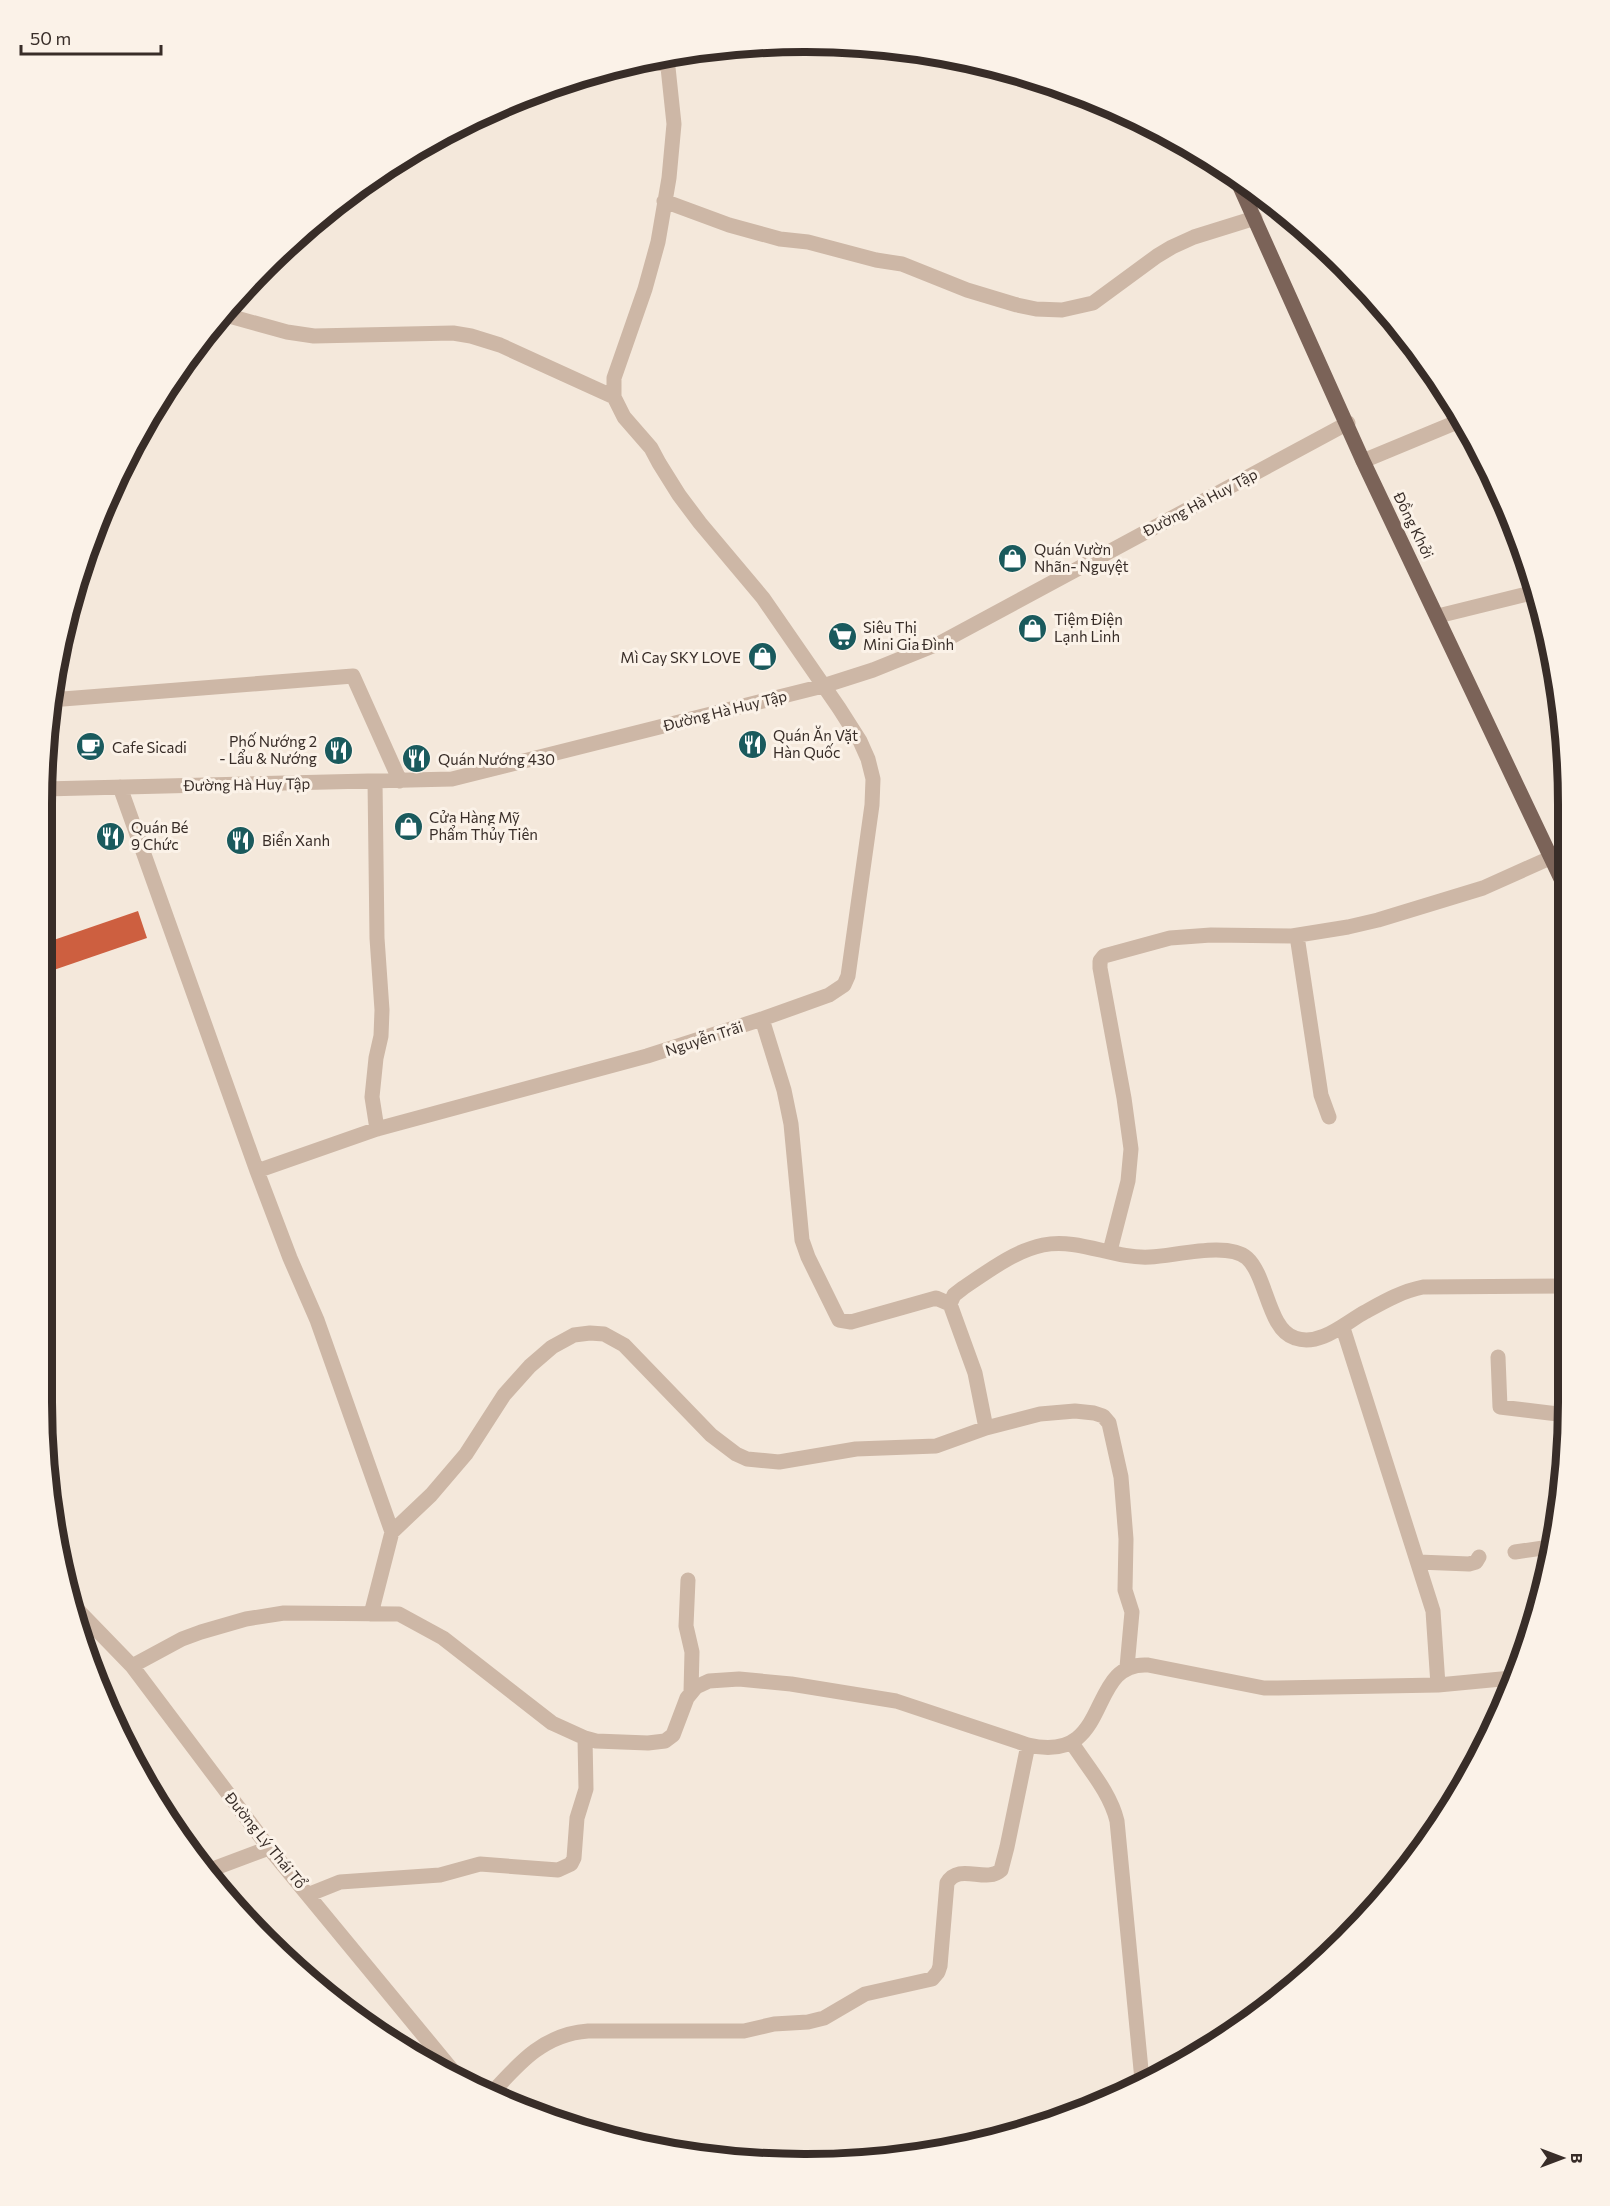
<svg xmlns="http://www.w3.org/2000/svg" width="1610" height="2206" viewBox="0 0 1610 2206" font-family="Commissioner,sans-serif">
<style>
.building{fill:#cd5f40}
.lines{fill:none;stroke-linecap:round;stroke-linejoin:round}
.minor{stroke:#cdb7a6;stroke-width:15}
.major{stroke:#7b6358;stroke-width:15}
.labels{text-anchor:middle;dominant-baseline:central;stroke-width:6;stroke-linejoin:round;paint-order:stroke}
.street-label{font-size:15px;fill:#382d28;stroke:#fbf2e8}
.poi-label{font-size:15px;fill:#382d28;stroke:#fbf2e8;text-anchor:start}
.rim{fill:none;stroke:#382d28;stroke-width:8}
</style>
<rect width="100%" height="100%" fill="#f4e8db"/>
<path class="building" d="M138,911L147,938L42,974V944Z"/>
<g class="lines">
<path class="minor" d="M650,61L667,65
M664,201L729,225L780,239L808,242L876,260L902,264L967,290L1017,305L1036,309L1062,310L1093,303L1157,256L1172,247L1194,237L1255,218
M222,314L287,332L314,336L453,333L471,336L500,345L614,397
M1363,461L1457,422
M1438,616L1531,593
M56,696L63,699L353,676L400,781
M375,781L377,938L382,1010L381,1036L376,1058L372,1097L377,1129
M120,787L257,1171L290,1258L317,1320L392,1532L371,1614
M44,789L452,779L823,686L873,670L940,643L1348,423
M1297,936L1321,1095L1329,1117
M762,1019L784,1090L791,1124L802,1240L808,1257L839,1320L851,1322L936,1298L950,1304
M257,1171L377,1129L647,1056L762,1019L829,995L844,985L848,976L872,805L873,779L868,759L860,741L839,708L763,598L700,523L679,495L659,463L651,448L624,417L614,397V378L645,289L658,242L669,178L674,124L667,58
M1110,1251L1128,1181L1131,1149L1124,1098L1100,968V961L1104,956L1170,938L1211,935L1292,936L1348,927L1378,920L1483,888L1550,858
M1343,1328L1433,1611L1438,1685
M1498,1357L1500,1407L1566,1415
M986,1428L975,1373L950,1304L954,1295L963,1288C987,1272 1014,1251 1043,1245C1080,1238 1113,1259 1150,1257C1175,1256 1228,1241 1247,1258C1267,1276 1268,1330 1295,1338C1320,1347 1345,1323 1365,1312C1383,1302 1402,1291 1423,1287L1565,1286
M392,1532L431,1495L466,1454L504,1395L530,1366L552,1347L574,1335L590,1333L604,1334L624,1345L711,1435L736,1454L747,1459L779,1462L856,1449L936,1446L986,1428L1040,1414L1075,1411L1094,1413L1103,1416L1109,1423L1121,1477L1126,1539L1125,1590L1132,1612L1127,1667
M1515,1552L1550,1547
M1418,1562L1469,1564L1476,1562L1479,1557
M688,1580L686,1626L692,1652L691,1692
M68,1600L132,1666L269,1848L462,2082
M132,1666L182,1639L201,1632L246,1619L284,1613L399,1614L443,1638L552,1723L585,1738L596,1741L648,1743L665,1741L673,1735L687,1698L696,1687L709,1681L739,1679L791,1684L896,1701L1028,1745C1114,1765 1085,1661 1148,1665L1264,1688H1278L1438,1685L1512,1678
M1072,1743C1088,1768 1110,1792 1117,1821L1142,2080
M210,1870L269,1848
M310,1894L340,1882L440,1875L480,1864L558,1870L571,1864L574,1858L577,1818L586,1789L585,1738
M491,2094C519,2063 544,2034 588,2031H744L774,2024L808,2022L824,2018L865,1994L932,1979L938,1972L940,1966L947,1883C959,1862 986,1884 1001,1870L1007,1847L1028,1745"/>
<path class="major" d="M1237,180L1363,461L1563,883"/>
</g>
<defs>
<symbol id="shop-disc" viewBox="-11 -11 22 22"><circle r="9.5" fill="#1a5a5d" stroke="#fbf2e8"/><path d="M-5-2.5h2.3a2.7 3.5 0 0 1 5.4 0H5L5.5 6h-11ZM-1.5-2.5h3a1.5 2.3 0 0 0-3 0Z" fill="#fff"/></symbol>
<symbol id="supermarket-disc" viewBox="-11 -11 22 22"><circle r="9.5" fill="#1a5a5d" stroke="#fbf2e8"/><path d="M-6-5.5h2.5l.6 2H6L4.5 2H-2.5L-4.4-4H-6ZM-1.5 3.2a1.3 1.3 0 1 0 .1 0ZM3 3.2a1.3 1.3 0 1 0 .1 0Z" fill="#fff"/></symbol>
<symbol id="restaurant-disc" viewBox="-11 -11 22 22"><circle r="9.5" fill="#1a5a5d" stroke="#fbf2e8"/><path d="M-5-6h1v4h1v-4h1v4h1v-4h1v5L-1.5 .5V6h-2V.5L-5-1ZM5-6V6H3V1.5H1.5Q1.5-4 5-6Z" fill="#fff"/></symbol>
<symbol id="cafe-disc" viewBox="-11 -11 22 22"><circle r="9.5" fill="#1a5a5d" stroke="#fbf2e8"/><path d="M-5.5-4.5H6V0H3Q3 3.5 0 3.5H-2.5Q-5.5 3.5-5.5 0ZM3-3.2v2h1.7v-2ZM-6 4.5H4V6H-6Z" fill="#fff"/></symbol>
</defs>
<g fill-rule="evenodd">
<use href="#shop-disc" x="996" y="542" width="33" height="33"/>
<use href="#shop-disc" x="1016" y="612" width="33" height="33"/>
<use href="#supermarket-disc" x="826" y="620" width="33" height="33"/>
<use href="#shop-disc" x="746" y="640" width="33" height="33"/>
<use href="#restaurant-disc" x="736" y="728" width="33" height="33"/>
<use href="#cafe-disc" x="74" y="730" width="33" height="33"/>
<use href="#restaurant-disc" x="322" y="734" width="33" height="33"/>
<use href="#restaurant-disc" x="400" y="742" width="33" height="33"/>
<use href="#shop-disc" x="392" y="810" width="33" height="33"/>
<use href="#restaurant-disc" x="94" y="820" width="33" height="33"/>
<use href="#restaurant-disc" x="224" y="824" width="33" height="33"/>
</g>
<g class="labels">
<g class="street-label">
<text transform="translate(1200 502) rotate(-28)">Đường Hà Huy Tập</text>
<text transform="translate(1414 525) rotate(64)">Đồng Khởi</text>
<text transform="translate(725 710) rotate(-14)">Đường Hà Huy Tập</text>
<text transform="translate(247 784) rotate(-1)">Đường Hà Huy Tập</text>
<text transform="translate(704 1038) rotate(-18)">Nguyễn Trãi</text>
<text transform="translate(266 1840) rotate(51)">Đường Lý Thái Tổ</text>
</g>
<g class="poi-label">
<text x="1034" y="549">Quán Vườn<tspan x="1034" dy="17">Nhãn- Nguyệt</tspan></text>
<text x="1054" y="619">Tiệm Điện<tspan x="1054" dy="17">Lạnh Linh</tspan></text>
<text x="863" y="627">Siêu Thị<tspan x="863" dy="17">Mini Gia Đình</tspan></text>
<text x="741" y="657" text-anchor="end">Mì Cay SKY LOVE</text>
<text x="773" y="735">Quán Ăn Vặt<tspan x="773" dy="17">Hàn Quốc</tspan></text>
<text x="317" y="741" text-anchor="end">Phố Nướng 2<tspan x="317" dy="17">- Lẩu &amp; Nướng</tspan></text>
<text x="112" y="747">Cafe Sicadi</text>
<text x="438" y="759">Quán Nướng 430</text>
<text x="429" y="817">Cửa Hàng Mỹ<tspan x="429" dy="17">Phẩm Thủy Tiên</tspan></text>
<text x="131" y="827">Quán Bé<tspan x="131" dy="17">9 Chức</tspan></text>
<text x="262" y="840">Biển Xanh</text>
</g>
</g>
<path d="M0 0H1610V2206H0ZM804 52H806A752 752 0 0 1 1558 804V1402A752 752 0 0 1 806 2154H804A752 752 0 0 1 52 1402V804A752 752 0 0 1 804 52Z" fill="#fbf2e8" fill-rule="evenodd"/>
<path class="rim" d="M804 52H806A752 752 0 0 1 1558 804V1402A752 752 0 0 1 806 2154H804A752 752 0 0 1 52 1402V804A752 752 0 0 1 804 52Z"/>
<g transform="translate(1562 2158) rotate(90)" stroke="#fbf2e8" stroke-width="4.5" paint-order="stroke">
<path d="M0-4.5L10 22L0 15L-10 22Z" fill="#382d28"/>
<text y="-9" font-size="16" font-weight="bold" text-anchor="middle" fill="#382d28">B</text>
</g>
<path d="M21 45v9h140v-9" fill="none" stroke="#382d28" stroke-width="3"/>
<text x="30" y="45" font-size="18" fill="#382d28" stroke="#fbf2e8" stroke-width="4.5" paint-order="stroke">50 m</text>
</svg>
